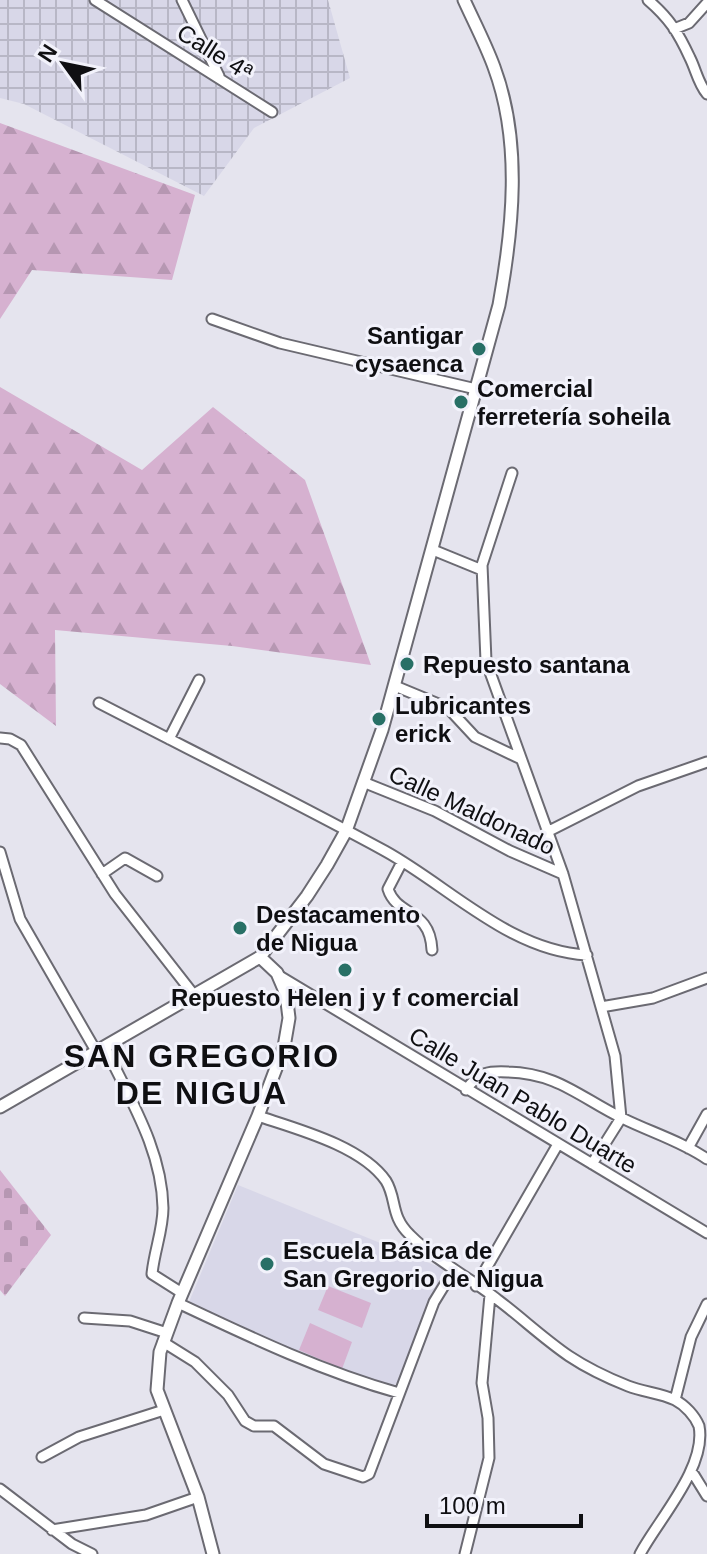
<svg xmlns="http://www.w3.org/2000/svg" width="707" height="1554" viewBox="0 0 707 1554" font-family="Arial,sans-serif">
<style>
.built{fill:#d8d7e8}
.industrial{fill:url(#industrial-grid)}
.forest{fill:url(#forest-firs)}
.cemetery{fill:url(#cemetery-stones)}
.garden{fill:#d6b1d0}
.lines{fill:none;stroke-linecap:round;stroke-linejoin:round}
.minor-casing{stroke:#6b6a72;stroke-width:13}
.tertiary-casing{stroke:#6b6a72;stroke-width:15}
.minor{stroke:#fff;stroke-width:9}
.tertiary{stroke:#fff;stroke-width:11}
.poi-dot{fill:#287066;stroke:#f2f2fb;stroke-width:3}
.labels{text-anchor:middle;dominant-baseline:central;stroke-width:6;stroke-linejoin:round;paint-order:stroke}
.street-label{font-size:24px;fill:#0f0f12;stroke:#f2f2fb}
.poi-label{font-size:24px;font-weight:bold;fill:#0f0f12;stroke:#f2f2fb;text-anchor:start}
.district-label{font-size:32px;font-weight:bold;letter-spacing:2px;fill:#0f0f12;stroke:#f2f2fb}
</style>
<defs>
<pattern id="industrial-grid" width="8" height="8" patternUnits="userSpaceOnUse" patternTransform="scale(2)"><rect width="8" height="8" fill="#d8d7e8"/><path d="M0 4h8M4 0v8" fill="none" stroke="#b8b7c6"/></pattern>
<pattern id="forest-firs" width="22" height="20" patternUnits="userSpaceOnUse" patternTransform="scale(2)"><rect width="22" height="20" fill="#d6b1d0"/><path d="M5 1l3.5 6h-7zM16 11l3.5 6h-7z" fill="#b697b2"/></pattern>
<pattern id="cemetery-stones" width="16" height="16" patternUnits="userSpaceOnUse" patternTransform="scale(2)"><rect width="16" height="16" fill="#d6b1d0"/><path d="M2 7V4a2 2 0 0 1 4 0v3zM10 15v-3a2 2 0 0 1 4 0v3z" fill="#b697b2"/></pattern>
</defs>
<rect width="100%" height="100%" fill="#e5e4ee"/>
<path class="built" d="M238,1185L444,1269L397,1383L391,1387L346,1373L189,1302Z"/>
<path class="industrial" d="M0,0H328L350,78L254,128L204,196L24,104L0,98Z"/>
<path class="forest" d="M0,123L195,195L172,280L32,270L0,319Z
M0,387L142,470L213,407L305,480L371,665L232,646L55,630L56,726L0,684Z"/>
<path class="cemetery" d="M0,1170L51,1235L5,1296L0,1290Z"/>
<path class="garden" d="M328,1286L371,1303L362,1328L318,1310Z
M310,1323L352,1342L342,1369L299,1350Z"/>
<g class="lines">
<defs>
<path id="minor" d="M95,0L272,112
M182,0L219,76
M648,0C669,18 678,32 690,58C696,70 698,83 707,94
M674,29L689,23L707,3
M212,319L280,343L476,389
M512,473L482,565L486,661L563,874L615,1056L621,1118L592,1164
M433,550L482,570
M395,686L448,708L475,737L521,759
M99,703C194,752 291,800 385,851C450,887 510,951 587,955
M0,738L10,739L21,745L115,894L194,995
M169,739L199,680
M363,782L435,811L510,851L563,874
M549,831L638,786L707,762
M0,852L20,919L96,1051
M402,862L388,889C397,917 430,908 432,950
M102,874L125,858L157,876
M278,975L707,1233
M601,1007L653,998L707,978
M105,1047C129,1098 162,1149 163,1208C163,1230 154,1252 152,1274L182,1293
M466,1090C478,1072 489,1071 508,1072C557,1073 581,1098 622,1118C650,1132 681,1141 707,1159
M258,1116C297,1129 362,1146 386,1181C397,1199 390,1216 410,1235C436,1261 469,1277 498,1300C522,1318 544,1339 569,1356C587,1368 608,1378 628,1386C643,1392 661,1393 675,1400C685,1405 695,1416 699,1426C707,1467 658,1520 640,1554
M688,1148L707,1114
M476,1286L558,1144
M178,1303C250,1337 321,1371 399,1393
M84,1318L130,1321L167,1333
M163,1342L195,1362L228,1395L245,1421L254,1426H274L324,1464L363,1477L369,1474L434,1302L453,1271
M675,1400L691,1337L707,1304
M42,1457L79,1437L164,1410
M694,1475L707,1496
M0,1489L72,1544L92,1554
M52,1530L146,1515L198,1497
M465,1554L489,1458L488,1418L482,1383L490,1295"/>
<path id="tertiary" d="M0,1107L260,957L307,896L327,865L346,831L382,730L499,305C513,228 522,142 494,67C486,45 474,22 464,0
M213,1554L198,1497L157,1390L160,1352L178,1303L258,1116L284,1047L289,1018L286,994L277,973L260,957"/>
</defs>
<use href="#minor" class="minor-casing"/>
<use href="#tertiary" class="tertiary-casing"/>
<use href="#minor" class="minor"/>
<use href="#tertiary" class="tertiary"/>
</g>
<g class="poi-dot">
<circle cx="479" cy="349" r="8"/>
<circle cx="461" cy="402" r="8"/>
<circle cx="407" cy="664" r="8"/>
<circle cx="379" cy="719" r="8"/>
<circle cx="240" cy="928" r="8"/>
<circle cx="345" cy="970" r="8"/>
<circle cx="267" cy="1264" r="8"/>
</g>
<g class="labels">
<g class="street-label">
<text transform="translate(215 52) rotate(32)">Calle 4ª</text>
<text transform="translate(472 810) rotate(25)">Calle Maldonado</text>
<text transform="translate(523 1100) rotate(31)">Calle Juan Pablo Duarte</text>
</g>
<g class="poi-label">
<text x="463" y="335" text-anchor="end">Santigar<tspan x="463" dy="28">cysaenca</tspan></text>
<text x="477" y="388">Comercial<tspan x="477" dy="28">ferretería soheila</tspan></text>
<text x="423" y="664">Repuesto santana</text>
<text x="395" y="705">Lubricantes<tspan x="395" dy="28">erick</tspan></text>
<text x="256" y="914">Destacamento<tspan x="256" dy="28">de Nigua</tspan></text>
<text x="345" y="997" text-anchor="middle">Repuesto Helen j y f comercial</text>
<text x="283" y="1250">Escuela Básica de<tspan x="283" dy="28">San Gregorio de Nigua</tspan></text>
</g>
<g class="district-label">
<text x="202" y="1056">SAN GREGORIO<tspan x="202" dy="37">DE NIGUA</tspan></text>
</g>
</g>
<g transform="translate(64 64) rotate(303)" stroke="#f2f2fb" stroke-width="6" paint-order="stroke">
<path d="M0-6L14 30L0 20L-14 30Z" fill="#0f0f12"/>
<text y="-12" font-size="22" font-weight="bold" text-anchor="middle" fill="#0f0f12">N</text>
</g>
<path d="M427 1514v12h154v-12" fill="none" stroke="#0f0f12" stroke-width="4"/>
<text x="439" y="1514" font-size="24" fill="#0f0f12" stroke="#f2f2fb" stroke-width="6" paint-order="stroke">100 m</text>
</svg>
